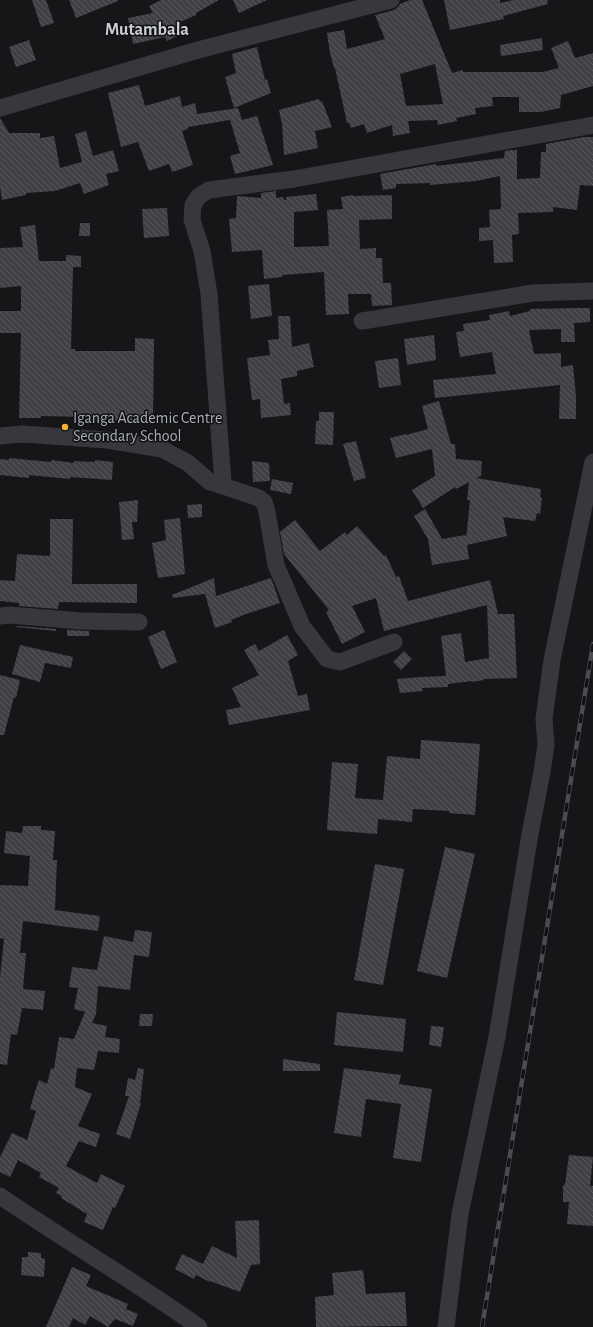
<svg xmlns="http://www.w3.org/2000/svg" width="593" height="1327" viewBox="0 0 593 1327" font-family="'Alegreya Sans',sans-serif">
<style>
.building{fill:url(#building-back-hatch);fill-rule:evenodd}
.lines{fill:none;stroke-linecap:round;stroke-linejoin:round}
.street{stroke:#37383d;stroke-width:17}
.rail-casing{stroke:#4a4c52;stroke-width:4.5}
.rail{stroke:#111113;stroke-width:3;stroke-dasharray:9;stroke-linecap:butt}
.poi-dot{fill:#f2b134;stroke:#111113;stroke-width:1.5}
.labels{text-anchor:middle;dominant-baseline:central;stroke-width:3;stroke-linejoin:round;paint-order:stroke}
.poi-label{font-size:16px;fill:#a8adb8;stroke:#111113;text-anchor:start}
.quarter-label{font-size:18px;font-weight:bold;fill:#c9ccd4;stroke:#111113}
</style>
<defs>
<pattern id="building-back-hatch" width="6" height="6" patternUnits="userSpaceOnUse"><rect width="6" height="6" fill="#404145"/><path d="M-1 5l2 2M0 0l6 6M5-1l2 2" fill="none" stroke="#595a5e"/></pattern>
</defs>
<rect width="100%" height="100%" fill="#161618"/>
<path class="building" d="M32,0H46L54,23L41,27Z
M69,0H118V1L76,18Z
M161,0H219L196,13V15L180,22L185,32L167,41L165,37L133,44L128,18L153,13L149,6Z
M233,0H267L239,13Z
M410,0H422L452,73L463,70V72H543L559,68L551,48L568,41L575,58L593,53V86L561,95L560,108L541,112H519V97H492L493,106L475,108L476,114L456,118L457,121L438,125L437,120L408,121L410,133L393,136L392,125L367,133L364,124L351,128L349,123H347L335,68H334L330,53L327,33L344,30L347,49L385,39L375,15L394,10L398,7L400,4ZM435,64L443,104L406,106L400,74Z
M444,0H500V3L513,0H547L548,4L503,16L504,19L450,30Z
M542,38L543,50L501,56L500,45Z
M29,40L36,60L16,67L9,47Z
M257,47L265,80L267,79L271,93L234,108L225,77L236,73L232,54Z
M139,85L145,106L180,96L182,107L195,103L197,114L238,108L242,120L257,116L273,165L235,174L230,156L240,153L230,120L188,127V129L182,131L193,165L172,172L169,164L149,171L138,142L121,147L108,93Z
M319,99L320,102L322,101L332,127L315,131L318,148L284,155L282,124L279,110Z
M0,118L9,133H40V138L54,136L60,168L82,162L75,134L86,131L93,156L113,150L119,171L106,174L109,185L84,194L80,183L55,191L26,193V195L2,200L0,186Z
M584,137H593V186L580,185L577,210L553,207V212L518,213L519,234L512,235L513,262L494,263L493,240L479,241V228L490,227L489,210L501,209L500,176L476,181L430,185V183L396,184V188L383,190L380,174L436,164V166L504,158L505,151L511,150H517V179L540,178L541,152H546V144Z
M276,191V198L283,197L284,200H286V197L316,194L318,210L294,212V247L329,246L327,210L343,209L341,197L353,195V196L392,195V219L359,220L360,249L376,248V258H382L383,283H391L392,305L372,306L371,294H348L349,314L326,315L324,272L282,275V277L264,279L262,250L232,252L229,219L236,218L237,196L261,198V193Z
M167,208L169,236L144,238L142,209Z
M80,223H90V236H79Z
M35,225L39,261H66V255L81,256V267H73L71,349H75V351H135V338L154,339L153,421L92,420V417L41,416V418H19L21,333H0V311H21V286L0,288V248L23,247L20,227Z
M269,284L272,316L251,319L248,286Z
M574,308H590V322L574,323L575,342H561V329L529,330L534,354L561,353V367L573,365L576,397V419H559L560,385L435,398L433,380L496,374L492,352L460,357L456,332L464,331L463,324L490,320L489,315L509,311L510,316L530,311V309Z
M278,316H290L292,347L309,343L314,367L297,371V376L281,379L284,404L290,403L291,415L261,418L260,399L252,400L247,358L270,355L268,340L279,339Z
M434,335L436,360L407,365L404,339Z
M398,358L401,385L379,388L375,361Z
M439,401L451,444H455L456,459L482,461L481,476L476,478L541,489L540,497L542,498L540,514L537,513L535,521L503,517L507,536L467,545L469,559L432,565L428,539L414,516L425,509L442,539L466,535V540L470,500H467L469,482L456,489L455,487L423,508L412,490L435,476L432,449L396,458L390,438L406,434V435L428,429L422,406Z
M319,412H334L333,445L315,444L316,421H319Z
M356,441L366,478L354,481L343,444Z
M9,458L51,462V460L74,463V461L95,462V460L113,462L112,480L70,477V479L29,475V478L0,475V459L9,460Z
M252,461L269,463L270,481L253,482Z
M272,479L293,483L291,494L270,490Z
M138,500L137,522H132L134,539L122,540L119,502Z
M202,504V517L188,518L187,505Z
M180,518L185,574L158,578L152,543L166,540L164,520Z
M50,519H73L72,584H137V603L59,602L58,609L19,606V603L0,601V580L15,581L17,554L50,556Z
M295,520L320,551L345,532L347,535L357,526L384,556L386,555L396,577L399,576L408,601L490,580L498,614H514L517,678L484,679V680L472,682V681L448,684V687L422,688L423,691L400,693L397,679L421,677L446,676L441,636L461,633L465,662L489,658L487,605L384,631L376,598L352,606L365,632L342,644L326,612L329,610L284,554L280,532Z
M214,578L216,596L271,578L280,603L246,614L231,620L232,622L215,628L205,594L173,598L172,595Z
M17,626L56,629V631L16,627Z
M67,630L89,631V636H67Z
M164,630L177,662L161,669L148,637Z
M287,635L298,655L288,661L298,696L307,694L310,710L229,725L226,710L241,707L232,688L259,675L244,650L255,644L259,651Z
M20,645L73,657L71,668L45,663L40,682L12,674Z
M404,651L412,659L401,670L393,662Z
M0,675L20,680L16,698L14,697L4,735H0Z
M421,740L480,744L475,815L449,813V811L413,809L412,822L378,819L377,834L327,830L332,762L358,764L355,798L383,800L387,756L420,759Z
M23,826H41V830L55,831L53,860H57L55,910L100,916L98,931L23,921L20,953H26L23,989L45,991L43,1010L22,1008L17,1035L11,1034L7,1065L0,1064V978L4,939L0,938V885L28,886L30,856L4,853L6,831L22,833Z
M445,847L475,854L447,978L417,971Z
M375,864L404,869L383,985L354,980Z
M135,930L152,932L149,957L134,955L130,990L98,986L96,1014L92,1023L107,1026L105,1037L120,1039L119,1053L98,1051L94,1070L77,1068L75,1087L92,1094L78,1126L100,1134L96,1147L79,1141L66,1166L97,1183L101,1174L125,1186L115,1208L113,1207L103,1230L84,1222L87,1214L61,1198L62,1196L56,1193L59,1188L39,1177L41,1173L18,1160L10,1177L0,1172V1157L12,1133L27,1140L36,1111L30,1109L35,1091L39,1080L47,1084L51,1068L54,1069L59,1037L74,1039L85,1012L74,1009L78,988L69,987L72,967L97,970L104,936L133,942Z
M337,1012L406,1019L403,1052L334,1045Z
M140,1014H153L152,1026H139Z
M431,1026L444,1027L441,1047L429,1045Z
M283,1059L320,1064V1071H283Z
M138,1068L144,1069L140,1103H141L130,1139L116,1134L129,1096H125L128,1078L135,1080Z
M344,1068L401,1075L399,1084L432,1089L421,1162L393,1158L401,1104L366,1099L361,1137L334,1133Z
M569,1155L593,1157L590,1186H593V1226L567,1224L569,1202H563V1185H565Z
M259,1220L260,1264L251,1265L240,1292L210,1281V1282L196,1275L194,1279L175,1269L182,1254L203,1264L212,1246L237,1258L235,1221Z
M28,1252L41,1253V1258L45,1259L44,1277L21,1275L22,1257H28Z
M72,1267L91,1275L86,1286L128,1304L126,1309L138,1314L133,1326L115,1319L108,1327L90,1316L85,1325L73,1318L69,1327H46Z
M363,1270L366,1294L405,1292L407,1326L316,1327L315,1297L334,1295L332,1273Z"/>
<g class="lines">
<path class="street" d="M0,108L198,50L391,0
M362,321L533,293L593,291
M0,436L23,434L107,440L162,449L188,463L210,482L226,487
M0,616L10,615L80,621L139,622
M394,642L340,662L327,659L302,626L276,565L267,512L264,502L259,498L226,487L223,483L209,294L202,251L192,220L193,205L199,196L209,190L294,179L593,125
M0,1196C66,1241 134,1281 199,1327
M446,1327L460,1214L497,1037L530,834L542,772L546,745L544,719L552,660L593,462"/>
<defs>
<path id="rail" d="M482,1327L593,644"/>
</defs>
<use href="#rail" class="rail-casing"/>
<use href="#rail" class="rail"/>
</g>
<circle class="poi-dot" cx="65" cy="427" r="4"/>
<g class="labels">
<g class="poi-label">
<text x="73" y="418">Iganga Academic Centre<tspan x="73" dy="18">Secondary School</tspan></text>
</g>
<g class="quarter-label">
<text x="147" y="30">Mutambala</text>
</g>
</g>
</svg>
